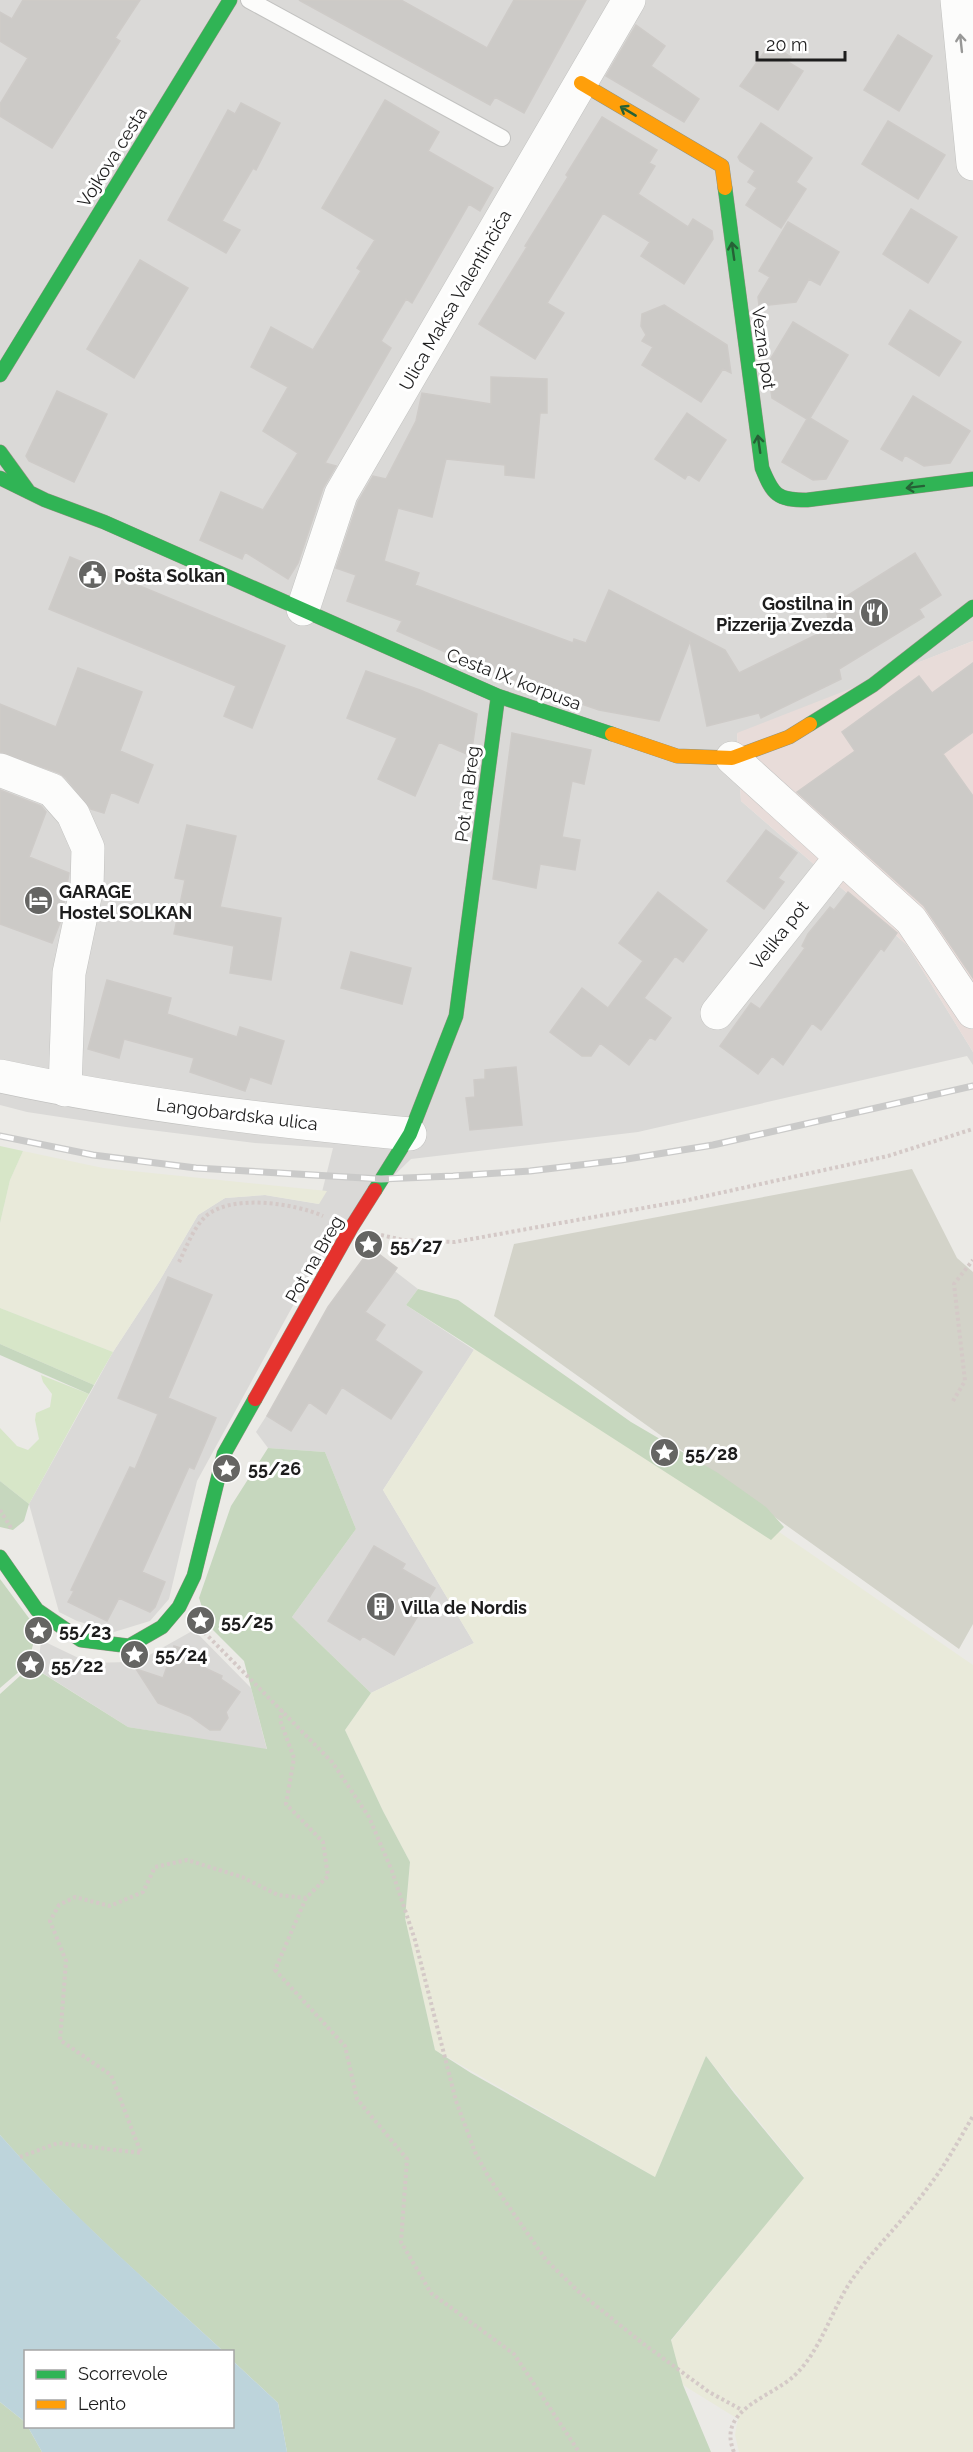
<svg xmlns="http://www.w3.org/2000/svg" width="973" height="2452" viewBox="0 0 973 2452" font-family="Raleway,sans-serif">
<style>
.residential{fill:#dad9d7}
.commercial{fill:#e8dcd9}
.construction{fill:#d3d3c9}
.farmland{fill:#e9eada}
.grass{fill:#d7e6c8}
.forest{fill:#c6d7be}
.water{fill:#bdd4db}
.building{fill:#cccac7;stroke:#cecbc8;stroke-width:1.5}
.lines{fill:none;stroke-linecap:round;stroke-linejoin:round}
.lane-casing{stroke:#c2c2c0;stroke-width:18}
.street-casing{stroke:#c2c2c0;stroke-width:34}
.fast-casing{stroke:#919380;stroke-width:15}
.slow-casing{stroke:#919380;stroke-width:15}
.jam-casing{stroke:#919380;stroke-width:15}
.path{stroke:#d4c9c7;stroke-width:4;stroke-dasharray:3 3;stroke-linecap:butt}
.lane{stroke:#fcfcfb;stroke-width:16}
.street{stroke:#fcfcfb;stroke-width:33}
.fast{stroke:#30b455;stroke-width:14}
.slow{stroke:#ff9f0a;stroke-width:14}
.jam{stroke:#e5322d;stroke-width:14}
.rail-casing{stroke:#cacac9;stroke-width:7}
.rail{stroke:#fff;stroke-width:4.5;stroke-dasharray:14;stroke-linecap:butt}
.oneway{stroke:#989897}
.oneway2{stroke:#266136}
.labels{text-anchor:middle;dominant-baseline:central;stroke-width:6;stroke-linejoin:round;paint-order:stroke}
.street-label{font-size:18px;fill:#1d1d1d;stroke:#fff}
.poi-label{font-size:18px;font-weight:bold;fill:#1d1d1d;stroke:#fff;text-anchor:start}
</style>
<rect width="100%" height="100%" fill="#ebeae6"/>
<path class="residential" d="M0,0H973V641L737,734L741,801L907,945L973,1052V1065L967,1056L638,1132L411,1159L330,1238L197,1481L169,1599L150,1621L114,1632L77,1621L59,1612L29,1504L113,1352L160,1280L198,1215L225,1198L265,1195L319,1204L333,1148L255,1143L126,1127L27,1112L0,1105Z
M370,1255H374L418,1289L406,1305L474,1350L383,1490L474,1643L371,1693L292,1617L356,1529L325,1452L268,1448L256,1432Z
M194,1630L251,1688L267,1750L128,1727L38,1670L41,1640L89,1663L129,1662L144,1658Z"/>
<path class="commercial" d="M973,641V1052L907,945L741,801L737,733Z"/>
<path class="construction" d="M912,1169L957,1258L973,1272V1624L959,1649L494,1316L514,1244Z"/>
<path class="farmland" d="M23,1151L103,1168L327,1191L319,1204L265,1195L225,1198L198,1215L160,1280L113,1352L0,1308V1223L10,1180Z
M490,1325L664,1453L973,1665V2452H739L735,2435L738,2419L683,2385L671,2341L804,2177L706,2056L655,2177L435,2050L405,1918L410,1862L383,1811L345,1730L371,1693L474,1643L383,1490Z"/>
<path class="grass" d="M0,1146L23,1151L10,1180L0,1223Z
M0,1308L113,1352L94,1385L0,1344Z
M41,1375L89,1394L29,1504L0,1481V1428L17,1446L28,1450L39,1439L35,1420L36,1413L50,1407L52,1394L43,1382Z"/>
<path class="forest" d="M418,1289L458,1300L631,1422L718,1473L766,1507L784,1527L771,1540L406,1305Z
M0,1344L94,1385L89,1394L0,1355Z
M268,1448L325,1452L356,1529L292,1617L371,1693L345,1730L383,1811L410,1862L405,1918L435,2050L471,2073L655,2177L706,2056L734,2093L804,2178L671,2340L683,2385L711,2452H287L278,2403L233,2361L232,2352L223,2351C147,2281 68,2213 0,2135V1694L31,1666L128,1727L267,1749L244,1661L208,1625L199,1598L231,1506Z
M0,1481L29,1504L24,1521L13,1530L0,1527Z
M0,1579L37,1629L28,1664L0,1688Z
M0,2402L25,2422L26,2426L28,2427L42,2452H0Z"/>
<path class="water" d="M0,2135C68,2212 147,2281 223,2351L26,2352L25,2422L0,2402Z
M233,2361L278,2403L287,2452H42L28,2427L232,2426Z"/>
<path class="building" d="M23,0H140L115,38L120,41L52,148L0,116V104L28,58L0,41V12L12,19Z
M299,0H401L487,48L514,0H586L524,113L495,97L490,105Z
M636,25L665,46L651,66L699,99L684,122L606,76Z
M898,35L932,56L899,111L864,90Z
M770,44L791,57L788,62L803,71L778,110L740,86Z
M385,100L439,132L428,151L493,188L480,211L469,204L412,303L406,299L381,341L391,348L325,463L336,466L323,488L298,563L288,579L245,552L242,559L200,540L221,492L263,510L298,453L263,431L288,387L251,367L271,327L313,350L361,271L357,268L375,240L322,208Z
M241,103L280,123L256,170L253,168L222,221L240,230L226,253L168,220L228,110L235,114Z
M602,117L657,150L649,163L655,166L638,194L688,227L693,219L712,231L713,239L684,284L641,256L650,242L603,213L547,303L564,313L535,359L479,324L527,247L525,246L568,177L566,175Z
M888,121L945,155L918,199L862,164Z
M761,123L812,158L796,182L806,189L781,228L746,205L757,188L748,182L755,171L740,161L738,157Z
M911,209L957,237L928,283L883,254Z
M788,222L839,252L820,285L809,279L796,302L759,306L758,297L770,277L759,271Z
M140,260L188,288L134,378L87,349Z
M664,305L727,345L731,373L723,369L701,402L642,365L653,347L642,341L646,335L641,326L642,314Z
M910,310L961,342L939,376L889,344Z
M793,322L848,355L810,418L848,441L826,479L813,480L782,462L807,419L772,398L767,365Z
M491,377L547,379V413H540L534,478L505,475V465L446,459L432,517L398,508L384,561L419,573L415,585L573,643L574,639L586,643L609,590L725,650L739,673L830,628L826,609L915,553L941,595L919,609L924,617L839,669L841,679L761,718L759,713L707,726L690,641L659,721L599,710L567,699L484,669L397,631L402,621L347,601L356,575L336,568L358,502L373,476L386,479L416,421L422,393L491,404Z
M57,391L107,414L74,482L29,461L26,456Z
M913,396L970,431L950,463L924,466L905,455L902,461L881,449Z
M687,413L726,440L699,481L688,474L685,479L655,459Z
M70,557L285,646L252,728L224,716L236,686L49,609Z
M973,663V732L943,754L973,796V978L924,906L797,792L855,751L842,732L919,676L932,693Z
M78,668L142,692L120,751L153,765L138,803L111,792L104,813L91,809L66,778L59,773L0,752V704L56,727Z
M366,671L420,690L477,714L471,756L439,742L415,796L378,779L397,738L347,718Z
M512,733L591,750L584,784L572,781L562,837L580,840L575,870L540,864L536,888L493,879Z
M0,790L41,806L46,812L29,857L69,873L61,920L52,943L0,924Z
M187,825L236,836L220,907L281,918L271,980L230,973L234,946L174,934L185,880L175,878Z
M766,830L797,853L778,878L784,882L764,909L727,881Z
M658,892L707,930L683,962L675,956L644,998L671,1018L655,1040L650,1037L629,1065L600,1043L591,1056H582L550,1032L582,988L608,1008L643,961L619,943Z
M848,892L897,933L884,951L881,948L821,1030L812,1023L783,1065L772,1056L758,1074L720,1046L751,1003L760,1009L805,948L802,946L808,934L830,907L834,910Z
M351,952L411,968L402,1004L341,988Z
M107,980L171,998L167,1014L237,1037L240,1027L284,1041L271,1084L250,1077L245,1091L190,1072L194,1058L124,1039L119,1058L88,1049Z
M516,1067L522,1125L470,1130L466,1098L475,1097L474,1080L485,1079V1070Z
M371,1248L397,1268L365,1312L385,1325L375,1340L422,1372L391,1419L342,1387L326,1414L309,1402L291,1431L267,1416L328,1307Z
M168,1277L212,1295L168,1398L216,1418L194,1469L189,1467L142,1572L165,1582L155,1607L150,1612L119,1598L107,1621L68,1602L74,1591L71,1590L130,1467L135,1469L158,1414L118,1398Z
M374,1546L405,1564L402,1569L435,1588L394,1655L363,1636L360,1640L328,1621Z
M174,1646L208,1656L205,1668L222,1676L221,1679L240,1692L226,1712L228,1718L220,1730H210L190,1716L158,1703L136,1669L163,1678Z"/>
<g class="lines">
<defs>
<path id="lane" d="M249,0L502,138"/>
<path id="street" d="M957,0L973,164
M303,609L341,494L629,0
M732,758L911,920L973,1012
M0,770L52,790L73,814L88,848L87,887L69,973L65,1090
M717,1013L841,857
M0,1076C135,1105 273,1121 410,1134"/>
<path id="fast" d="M725,188L762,468C773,495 777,500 807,500L973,479
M0,375L230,0
M0,452L29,492
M0,478L45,500L104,522L498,696L612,734
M810,724L873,685L973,607
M375,1190L410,1134L456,1016L498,696
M0,1557L37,1610L81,1640L129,1646L162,1627L179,1607L194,1576L224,1454L255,1399"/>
<path id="slow" d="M581,83L722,166L725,188
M612,734L677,756L732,758L789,737L810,724"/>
<path id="jam" d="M255,1399L351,1228L375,1190"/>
</defs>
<use href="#lane" class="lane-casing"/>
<use href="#street" class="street-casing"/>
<use href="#fast" class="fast-casing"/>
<use href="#slow" class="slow-casing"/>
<use href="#jam" class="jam-casing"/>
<path class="path" d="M381,1235L403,1240L455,1242L688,1200L888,1156L973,1129
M179,1262C186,1248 193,1229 204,1218C228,1193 294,1203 323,1216
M953,1401L965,1381L954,1284L973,1260
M0,1510L11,1528
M200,1628L332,1762L369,1817L392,1871L415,1940L456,2101L475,2152L489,2178L546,2260L579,2292L641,2342L709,2392L742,2410
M306,1898L275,1970L345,2046L357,2099L407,2159L401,2242L431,2293L514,2354L579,2452
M20,2157L58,2143L141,2153L111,2075L60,2040L66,1961L50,1921L59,1905L75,1897L110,1906L143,1892L155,1867L187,1860L242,1877L278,1895L306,1898L328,1876L323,1842L286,1804L294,1758L280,1720L282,1710
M734,2452C716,2409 771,2398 795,2375C821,2350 831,2311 851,2281C875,2247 905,2219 929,2186C946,2164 959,2140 973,2116"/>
<use href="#lane" class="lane"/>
<use href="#street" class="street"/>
<use href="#fast" class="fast"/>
<use href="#slow" class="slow"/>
<use href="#jam" class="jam"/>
<defs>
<path id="rail" d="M0,1136L93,1155L196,1168L381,1179L453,1176L530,1171L621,1160L713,1145L973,1086"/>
</defs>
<use href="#rail" class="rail-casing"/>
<use href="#rail" class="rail"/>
</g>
<defs><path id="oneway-shaft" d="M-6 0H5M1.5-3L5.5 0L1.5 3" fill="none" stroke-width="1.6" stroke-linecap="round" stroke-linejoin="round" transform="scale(1.5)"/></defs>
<use class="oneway" href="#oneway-shaft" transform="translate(961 43) rotate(-96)"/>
<g class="oneway2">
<use href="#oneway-shaft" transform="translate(628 111) rotate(-149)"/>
<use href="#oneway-shaft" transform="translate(733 251) rotate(-98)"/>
<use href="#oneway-shaft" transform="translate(759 444) rotate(-98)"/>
<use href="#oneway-shaft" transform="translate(915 487) rotate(173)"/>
</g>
<defs>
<symbol id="civic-disc" viewBox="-11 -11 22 22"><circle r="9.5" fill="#656563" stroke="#fff"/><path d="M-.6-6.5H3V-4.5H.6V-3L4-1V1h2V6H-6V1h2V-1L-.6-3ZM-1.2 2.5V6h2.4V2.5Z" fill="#fff"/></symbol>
<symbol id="restaurant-disc" viewBox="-11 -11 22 22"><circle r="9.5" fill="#656563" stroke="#fff"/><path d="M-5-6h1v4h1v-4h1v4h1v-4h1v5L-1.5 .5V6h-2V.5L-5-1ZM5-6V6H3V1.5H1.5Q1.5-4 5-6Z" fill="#fff"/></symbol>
<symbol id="hotel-disc" viewBox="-11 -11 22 22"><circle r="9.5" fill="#656563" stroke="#fff"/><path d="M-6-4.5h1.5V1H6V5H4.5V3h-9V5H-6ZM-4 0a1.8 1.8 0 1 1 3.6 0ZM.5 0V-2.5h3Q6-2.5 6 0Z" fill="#fff"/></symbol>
<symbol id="sight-disc" viewBox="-11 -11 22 22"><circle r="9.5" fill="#656563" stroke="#fff"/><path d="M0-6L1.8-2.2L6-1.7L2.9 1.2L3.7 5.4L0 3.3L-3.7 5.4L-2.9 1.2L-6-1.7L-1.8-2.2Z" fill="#fff"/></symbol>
<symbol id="building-disc" viewBox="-11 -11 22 22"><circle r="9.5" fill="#656563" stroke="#fff"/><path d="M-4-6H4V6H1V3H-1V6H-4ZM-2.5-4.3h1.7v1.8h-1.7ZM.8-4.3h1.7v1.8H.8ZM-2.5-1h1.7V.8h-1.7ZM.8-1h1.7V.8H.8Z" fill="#fff"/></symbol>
</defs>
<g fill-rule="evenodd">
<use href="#civic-disc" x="76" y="558" width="33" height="33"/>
<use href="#restaurant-disc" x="858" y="596" width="33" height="33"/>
<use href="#hotel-disc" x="22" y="884" width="33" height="33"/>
<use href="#sight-disc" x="352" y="1228" width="33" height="33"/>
<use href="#sight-disc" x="648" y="1436" width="33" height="33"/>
<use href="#sight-disc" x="210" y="1452" width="33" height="33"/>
<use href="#building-disc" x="364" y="1590" width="33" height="33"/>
<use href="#sight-disc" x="184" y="1604" width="33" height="33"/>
<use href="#sight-disc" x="22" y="1614" width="33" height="33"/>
<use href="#sight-disc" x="118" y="1638" width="33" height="33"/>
<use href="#sight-disc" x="14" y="1648" width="33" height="33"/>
</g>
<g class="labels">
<g class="street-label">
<text transform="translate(112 157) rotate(-58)">Vojkova cesta</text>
<text transform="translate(455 300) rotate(-60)">Ulica Maksa Valentinčiča</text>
<text transform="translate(764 348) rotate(82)">Vezna pot</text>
<text transform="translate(514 679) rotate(21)">Cesta IX. korpusa</text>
<text transform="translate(467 794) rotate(-83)">Pot na Breg</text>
<text transform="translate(779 935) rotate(-52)">Velika pot</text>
<text transform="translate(237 1114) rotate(7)">Langobardska ulica</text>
<text transform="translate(314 1259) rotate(-60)">Pot na Breg</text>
</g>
<g class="poi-label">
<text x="114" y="575">Pošta Solkan</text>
<text x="853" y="603" text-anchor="end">Gostilna in<tspan x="853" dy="21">Pizzerija Zvezda</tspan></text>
<text x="59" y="891">GARAGE<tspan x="59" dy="21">Hostel SOLKAN</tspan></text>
<text x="390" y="1245">55/27</text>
<text x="685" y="1453">55/28</text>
<text x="248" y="1468">55/26</text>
<text x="401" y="1607">Villa de Nordis</text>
<text x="221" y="1621">55/25</text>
<text x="59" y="1630">55/23</text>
<text x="155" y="1654">55/24</text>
<text x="51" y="1665">55/22</text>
</g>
</g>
<rect x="24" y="2350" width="210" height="78" fill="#ffffff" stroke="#a5a5a5" stroke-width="1.5"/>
<rect x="36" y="2370" width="30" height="9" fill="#30b455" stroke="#a5a5a5" stroke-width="1.5"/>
<text x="78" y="2380" font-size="18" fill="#1d1d1d">Scorrevole</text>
<rect x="36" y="2400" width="30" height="9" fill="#ff9f0a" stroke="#a5a5a5" stroke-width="1.5"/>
<text x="78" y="2410" font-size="18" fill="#1d1d1d">Lento</text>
<path d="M757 51v9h88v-9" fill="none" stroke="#1d1d1d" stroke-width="3"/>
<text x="766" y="51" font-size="18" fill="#1d1d1d" stroke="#ffffff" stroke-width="4.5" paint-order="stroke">20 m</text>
</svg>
